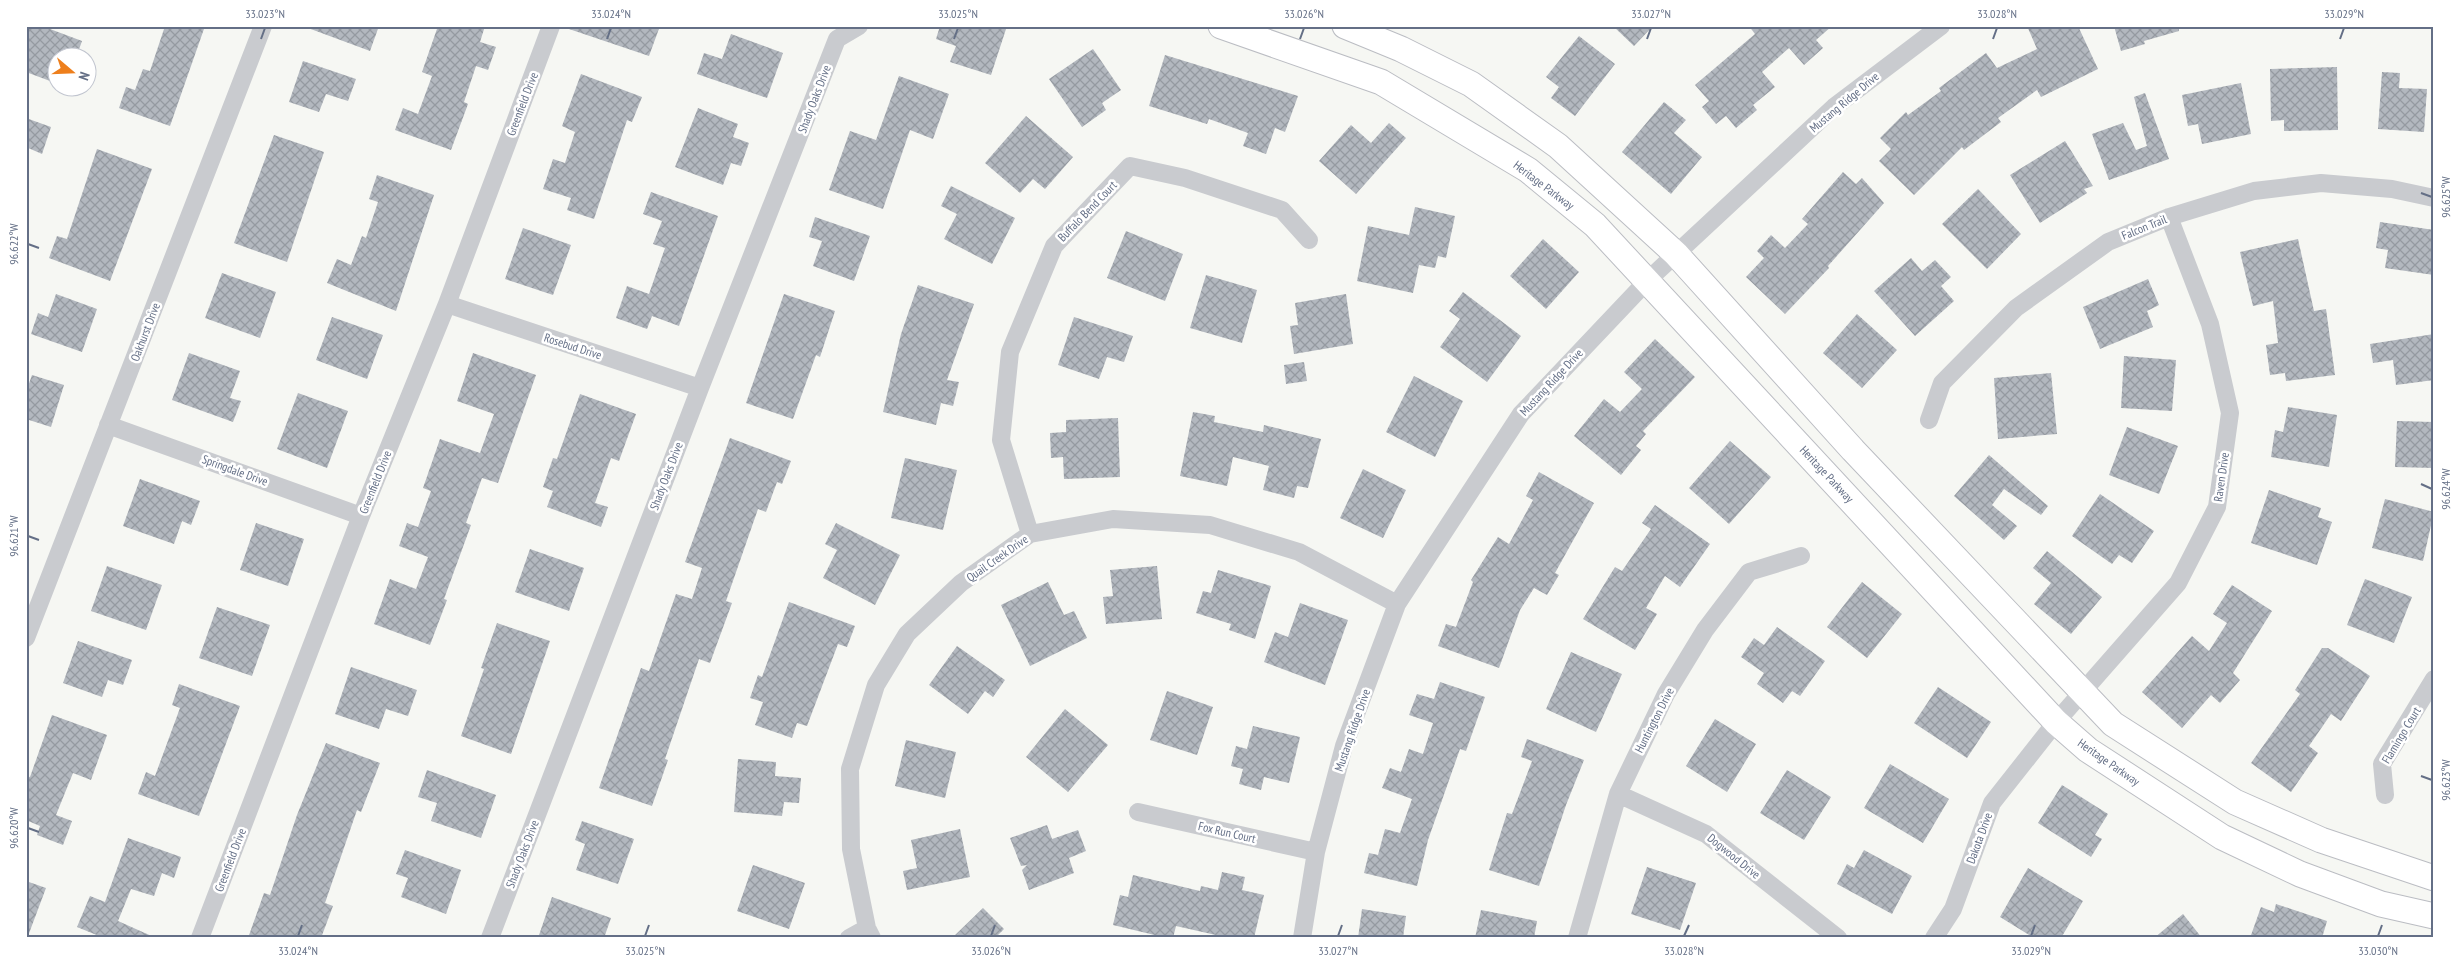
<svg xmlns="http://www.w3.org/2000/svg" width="2460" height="964" viewBox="0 0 2460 964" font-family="'PT Sans Narrow',sans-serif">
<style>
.building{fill:url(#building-cross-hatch)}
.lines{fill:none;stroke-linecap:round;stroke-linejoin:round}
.secondary-casing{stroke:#bbbdc3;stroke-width:27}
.street{stroke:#c9cbcf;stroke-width:18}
.secondary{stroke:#fff;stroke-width:25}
.ticks{fill:none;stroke:#646f86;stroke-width:2}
.labels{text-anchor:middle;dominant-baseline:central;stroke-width:5;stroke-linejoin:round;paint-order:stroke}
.street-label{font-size:12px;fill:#646f86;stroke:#fff}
.neatline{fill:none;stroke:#646f86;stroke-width:2}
.ticks-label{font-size:12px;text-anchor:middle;fill:#646f86}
</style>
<defs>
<pattern id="building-cross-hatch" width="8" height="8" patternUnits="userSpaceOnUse" patternTransform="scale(1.25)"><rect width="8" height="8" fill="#b3b8bf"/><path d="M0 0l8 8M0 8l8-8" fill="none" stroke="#959aa1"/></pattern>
</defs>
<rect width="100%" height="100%" fill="#f6f7f3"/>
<path class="building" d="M26,26H42L82,41L76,58H58V84L26,72Z
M165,26H205L170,126L119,108L126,87L135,90L143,69L150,71Z
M309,26H379L370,51L308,28Z
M438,26H485L480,42L496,47L488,70L476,66L464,102L468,104L451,150L395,130L403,108L418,114L432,76L422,72Z
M570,26H660L649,56L569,29Z
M940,26H1007L991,75L950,62L956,46L936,39Z
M1613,26H1653L1634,46Z
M1749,26H1832L1816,40L1823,48L1804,65L1789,48L1762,72L1775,87L1753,105L1757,110L1736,128L1726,116L1716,124L1702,107L1709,101L1695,85L1755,34Z
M2027,26H2078L2098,69L2041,97L2037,90L1998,118L2001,122L1964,150L1962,147L1914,195L1879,161L1891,149L1880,138L1906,112L1908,115L1941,91L1939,88L1986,53L1997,68L2037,49Z
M2114,26H2179V31L2144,41L2145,44L2121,51Z
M731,34L783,53L767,98L697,74L704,53L722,59Z
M1579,36L1615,64L1575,116L1551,98L1559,87L1546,77Z
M1093,49L1121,90L1102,103L1106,110L1082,127L1049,79Z
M1165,55L1298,96L1285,132L1275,128L1266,154L1243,146L1248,133L1209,119L1207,124L1149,106Z
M303,61L356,79L348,101L326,94L319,112L289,102Z
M2337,67L2338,130L2284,131V120L2271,121L2270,69Z
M2382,72L2400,73L2399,88L2427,89L2424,132L2378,129Z
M581,74L642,97L632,122L627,120L594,219L567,210L571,198L543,189L553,159L565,163L575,132L562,126Z
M899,76L949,94L933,139L910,130L883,209L829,190L850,131L876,140Z
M2241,83L2251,134L2202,144L2198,124L2188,126L2182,95Z
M2145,93L2169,159L2109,180L2092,134L2123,123L2136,150L2147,146L2134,97Z
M1664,102L1686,120L1674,133L1702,157L1671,194L1622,152Z
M698,108L738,124L733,137L749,143L741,166L731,163L723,185L675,167Z
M1026,116L1073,157L1045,189L1033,179L1020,193L985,163Z
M26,118L51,127L42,154L26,147Z
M1389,123L1406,138L1356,194L1319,161L1351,125L1371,143Z
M274,135L324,152L287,262L234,243Z
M2065,141L2093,186L2084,189L2087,193L2040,223L2010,175Z
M97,149L152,169L110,281L49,258L57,236L67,239Z
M1843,172L1856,184L1862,178L1884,203L1828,266L1829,268L1785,314L1746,277L1764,258L1757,251L1771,235L1785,248L1808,224L1802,219Z
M377,175L434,195L396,311L327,283L337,259L351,265L362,236L366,238L378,202L369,199Z
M951,186L1015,218L992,264L944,239L957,214L941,206Z
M1978,189L2021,234L1987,269L1942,224Z
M651,192L718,216L679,326L652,316L647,329L616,318L627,286L649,294L665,248L653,244L662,221L643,214Z
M1415,207L1455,216L1446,258L1438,256L1435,268L1419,265L1413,293L1357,281L1368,226L1409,235Z
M815,217L870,236L854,281L813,266L822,241L809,237Z
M2380,222L2434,230V275L2385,268L2388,250L2376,248Z
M523,228L571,245L553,295L505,279Z
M1126,231L1183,254L1165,301L1107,278Z
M1543,239L1579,272L1546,309L1510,276Z
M2298,239L2314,311L2326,309L2335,375L2286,381L2285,373L2270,375L2266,345L2278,343L2273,301L2253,306L2240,252Z
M1911,258L1922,271L1935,260L1951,277L1941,286L1954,301L1915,336L1874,291Z
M222,273L276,292L260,338L205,318Z
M1206,275L1257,290L1242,343L1190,328Z
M2148,279L2159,305L2147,311L2153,327L2100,349L2083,307Z
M918,285L974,304L947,380L959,382L953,406L941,403L936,425L883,412L901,334Z
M1463,292L1521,336L1487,382L1440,347L1460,319L1449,311Z
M56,294L97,309L82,352L31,334L38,313L48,317Z
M784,294L835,311L820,357L816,355L793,419L746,403Z
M1346,294L1353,344L1294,354L1290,326L1298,325L1295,303Z
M1857,314L1897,350L1862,388L1823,353Z
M332,317L383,335L367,379L316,360Z
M1074,317L1133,336L1124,362L1107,357L1099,379L1058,365Z
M2434,334V380L2396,385L2393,360L2373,363L2370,344Z
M1655,339L1695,377L1643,431L1646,434L1636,446L1641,450L1621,475L1574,436L1604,399L1620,412L1642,389L1624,372Z
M189,353L240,371L230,398L241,401L233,422L172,400Z
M473,353L536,375L498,483L482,478L466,523L471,525L444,599L447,600L430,645L374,624L390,579L416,589L428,557L399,546L407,523L418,527L431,491L423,488L440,439L480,453L494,414L457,401Z
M2124,356L2176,360L2172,411L2121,408Z
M1304,362L1307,381L1286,384L1284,365Z
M2051,373L2057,434L1998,439L1994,378Z
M32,375L64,385L51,427L26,419V392Z
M1414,376L1463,401L1435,457L1386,432Z
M298,393L348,411L327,468L277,449Z
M580,394L636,414L619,461L611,458L595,503L608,507L601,527L547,507L553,491L543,487L553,458L557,459Z
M2288,407L2337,415L2329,467L2271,457L2275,430L2283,432Z
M1193,412L1215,416L1214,422L1263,432L1264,425L1321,439L1308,488L1297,486L1294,498L1263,490L1269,466L1233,457L1227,486L1180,476Z
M1118,418L1120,477L1064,479L1063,457L1051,458L1050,433L1066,432V420Z
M2397,421L2434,422V468L2395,467Z
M2127,427L2178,446L2159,494L2109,475Z
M730,438L791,461L782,484L777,482L766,512L758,509L726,601L732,603L710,663L699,659L665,759L668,760L652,806L599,788L641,668L649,671L676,594L692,599L702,568L685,562Z
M1730,441L1771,477L1729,524L1689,488Z
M1989,455L2048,506L2041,515L2004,489L1992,505L2017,526L2004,540L1954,496Z
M905,458L957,470L943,530L891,518Z
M1363,469L1406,490L1383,538L1340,518Z
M1539,472L1594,503L1555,573L1559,575L1547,595L1534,588L1520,610L1499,668L1438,646L1446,624L1456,627L1473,582L1471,580L1498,537L1509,544L1533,500L1526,496Z
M140,479L200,501L191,525L182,521L174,544L123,526Z
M2269,490L2321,508L2318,517L2332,522L2317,565L2251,543Z
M2100,494L2154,531L2132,563L2119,555L2112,564L2072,536Z
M2385,499L2434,512L2423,561L2372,548Z
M1655,505L1710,544L1680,587L1665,576L1646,608L1657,614L1635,650L1583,619L1615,567L1622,571L1651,529L1642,523Z
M256,523L304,539L288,586L240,570Z
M836,523L900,555L875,605L823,578L837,550L825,544Z
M530,549L584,568L569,611L515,592Z
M2047,551L2102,597L2071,634L2034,604L2051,583L2033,568Z
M107,566L162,585L146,630L91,611Z
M1157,566L1162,619L1106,624L1103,597L1113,596L1110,570Z
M1218,570L1271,586L1255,639L1229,630L1231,624L1196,613L1203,591L1211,593Z
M2365,579L2412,597L2394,643L2347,625Z
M1048,582L1064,615L1074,611L1087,638L1030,666L1001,605Z
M1862,582L1902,614L1867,658L1827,627Z
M2232,585L2272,611L2233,673L2240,680L2220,703L2211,695L2182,728L2142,692L2192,636L2209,651L2227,623L2213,614Z
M789,602L855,626L847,647L838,644L807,726L797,723L792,738L755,725L763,702L750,698L758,675L762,677Z
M1300,603L1348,620L1325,685L1264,662L1275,632L1288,637Z
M217,607L270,625L252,676L199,658Z
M497,623L550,641L511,754L461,736L484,669L481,668Z
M1777,627L1825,661L1800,696L1792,691L1783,703L1757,684L1764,673L1741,657L1754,638L1764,645Z
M78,641L132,660L123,685L108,680L102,697L63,683Z
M957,646L1005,680L993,697L985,691L968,714L929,685Z
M2322,648H2328L2370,676L2341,721L2331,714L2309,746L2318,753L2291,792L2251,763L2300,694L2295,690Z
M1571,652L1622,674L1596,732L1546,709Z
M351,667L417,690L408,716L386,709L379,729L335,714Z
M1440,682L1485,697L1466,751L1460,749L1428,840L1417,886L1364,873L1369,853L1378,855L1385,829L1400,833L1412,799L1382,788L1390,768L1401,772L1409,749L1423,754L1433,723L1409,715L1417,694L1434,699Z
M179,684L240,706L199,816L138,794L146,772L155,776L180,708L172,705Z
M1938,687L1991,722L1967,758L1914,723Z
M1167,691L1213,707L1197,755L1150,740Z
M1065,709L1108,745L1068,792L1026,757Z
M52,715L107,735L91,780L73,773L56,815L72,821L63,845L37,835L40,826L26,820V776L30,777Z
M1715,719L1756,744L1727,792L1686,766Z
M1253,726L1300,737L1289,783L1264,777L1261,790L1239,784L1243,769L1231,766L1236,746L1247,749Z
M1527,739L1584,760L1566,805L1539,886L1489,870L1507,813L1512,814L1532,761L1521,757Z
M906,740L956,752L945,798L895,786Z
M326,743L380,763L361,812L357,810L325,903L333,906L321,938H248L264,893L270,895L297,815Z
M738,759L776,762L775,776L801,778L799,803L784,802L782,816L734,812Z
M1890,764L1949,799L1923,843L1864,808Z
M427,770L496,795L481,838L431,821L437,803L418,797Z
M1787,770L1831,797L1804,840L1760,813Z
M2062,785L2108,814L2095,835L2102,839L2091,857L2038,823Z
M582,821L634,839L618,884L576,870L585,844L575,840Z
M1047,825L1052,839L1078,830L1086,851L1069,858L1074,873L1029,890L1022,870L1027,865L1021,866L1010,838Z
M960,829L970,877L907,890L903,871L917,868L911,840Z
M128,838L181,857L174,878L162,873L154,896L131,889L118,921L156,938H104L77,927L90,896L105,902Z
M405,850L461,870L446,914L401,897L408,878L396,874Z
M1864,850L1912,876L1892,914L1837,884L1847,864L1854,868Z
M753,865L805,883L789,929L737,911Z
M1647,867L1696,883L1680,930L1631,914Z
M2028,868L2083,901L2061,938H2034L2000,917Z
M1222,872L1245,877L1242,890L1264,895L1254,938H1229L1176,926L1173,938H1167L1113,925L1120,895L1128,897L1133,875L1200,891L1201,886L1218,890Z
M26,881L46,888L28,936H26Z
M552,897L611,918L604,938H538Z
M2276,904L2327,921L2322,938H2250L2261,907L2274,912Z
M983,908L1004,929L995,938H952Z
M1362,909L1406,916L1403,938H1358Z
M1481,910L1537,921L1534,938H1475Z
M2183,914L2202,938H2154Z"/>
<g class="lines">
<defs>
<path id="secondary" d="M1221,26L1381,82L1528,170L1595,225L2056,722L2088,750L2222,837L2300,874L2381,904L2434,916
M1345,26L1401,49L1471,84L1558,146L1676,254L1853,450L2113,724L2235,802L2321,840L2434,878"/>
</defs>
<use href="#secondary" class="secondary-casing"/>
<path class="street" d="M447,304L700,388
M1929,420L1942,383L2016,308L2108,242L2169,217L2254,191L2321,183L2392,189L2434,198
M108,425L361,516
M1030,534L1001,440L1010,352L1054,246L1130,166L1185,178L1282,210L1309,240
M26,638L263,26
M1618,794L1706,834L1838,938
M2385,795L2382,764L2434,679
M1138,812L1316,852
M200,938L361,516L447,304L551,26
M490,938L700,388L837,39L859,26
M849,938L867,928
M872,938L867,928L851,849L850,769L876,685L907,634L961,583L1030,534L1113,519L1210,525L1299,552L1397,604
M1302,938L1316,852L1344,746L1397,604L1521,414L1648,280L1834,107L1941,26
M1577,938L1618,794L1666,694L1705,630L1749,572L1801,556
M1934,938L1953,909L1992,803L2056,722L2178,583L2217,507L2230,413L2210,324L2169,217"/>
<use href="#secondary" class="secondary"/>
</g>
<path class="ticks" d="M261,39L265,28M607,39L611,28M954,39L958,28M1300,39L1304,28M1647,39L1651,28M1993,39L1997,28M2340,39L2344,28M2421,193L2432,197M28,244L39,248M2421,484L2432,489M28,536L39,540M2421,776L2432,780M28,828L39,832M298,936L302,925M645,936L649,925M991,936L995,925M1338,936L1342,925M1684,936L1689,925M2031,936L2035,925M2378,936L2382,925"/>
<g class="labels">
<g class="street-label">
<text transform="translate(814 99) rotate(-69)">Shady Oaks Drive</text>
<text transform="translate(1844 102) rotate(-40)">Mustang Ridge Drive</text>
<text transform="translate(522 104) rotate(-69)">Greenfield Drive</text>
<text transform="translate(1544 185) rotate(37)">Heritage Parkway</text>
<text transform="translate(1087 211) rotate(-46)">Buffalo Bend Court</text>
<text transform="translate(2144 227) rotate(-22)">Falcon Trail</text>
<text transform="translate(145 332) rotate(-69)">Oakhurst Drive</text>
<text transform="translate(573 346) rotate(18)">Rosebud Drive</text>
<text transform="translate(1551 382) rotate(-47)">Mustang Ridge Drive</text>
<text transform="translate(235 470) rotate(20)">Springdale Drive</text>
<text transform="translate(1827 474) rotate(47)">Heritage Parkway</text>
<text transform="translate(666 476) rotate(-69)">Shady Oaks Drive</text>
<text transform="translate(2221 477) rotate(-82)">Raven Drive</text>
<text transform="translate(375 482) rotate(-68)">Greenfield Drive</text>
<text transform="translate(997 558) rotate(-35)">Quail Creek Drive</text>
<text transform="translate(1654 720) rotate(-63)">Huntington Drive</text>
<text transform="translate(1352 730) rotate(-71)">Mustang Ridge Drive</text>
<text transform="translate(2401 735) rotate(-59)">Flamingo Court</text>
<text transform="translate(2109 762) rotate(35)">Heritage Parkway</text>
<text transform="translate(1227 832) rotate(13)">Fox Run Court</text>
<text transform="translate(1979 838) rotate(-70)">Dakota Drive</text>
<text transform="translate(522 854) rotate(-69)">Shady Oaks Drive</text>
<text transform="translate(1734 856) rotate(39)">Dogwood Drive</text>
<text transform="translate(230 860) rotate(-69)">Greenfield Drive</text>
</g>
</g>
<rect width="2460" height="964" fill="none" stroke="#ffffff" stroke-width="55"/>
<g transform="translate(72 72) rotate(109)"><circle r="24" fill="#ffffff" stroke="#c1c5cf"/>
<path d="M0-4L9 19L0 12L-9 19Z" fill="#ee7f1c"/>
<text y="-8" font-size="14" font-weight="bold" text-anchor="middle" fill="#646f86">N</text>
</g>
<rect x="28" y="28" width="2404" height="908" class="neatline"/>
<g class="ticks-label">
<text x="265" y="18">33.023°N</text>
<text x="611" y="18">33.024°N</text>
<text x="958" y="18">33.025°N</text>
<text x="1304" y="18">33.026°N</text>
<text x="1651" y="18">33.027°N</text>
<text x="1997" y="18">33.028°N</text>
<text x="2344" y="18">33.029°N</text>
<text transform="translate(2446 197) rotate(-90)" y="4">96.625°W</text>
<text transform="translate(14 244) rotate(-90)" y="4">96.622°W</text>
<text transform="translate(2446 489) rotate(-90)" y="4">96.624°W</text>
<text transform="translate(14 536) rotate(-90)" y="4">96.621°W</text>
<text transform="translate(2446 780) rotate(-90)" y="4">96.623°W</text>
<text transform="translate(14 828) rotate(-90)" y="4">96.620°W</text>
<text x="298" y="955">33.024°N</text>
<text x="645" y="955">33.025°N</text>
<text x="991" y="955">33.026°N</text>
<text x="1338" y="955">33.027°N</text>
<text x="1684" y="955">33.028°N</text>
<text x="2031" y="955">33.029°N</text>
<text x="2378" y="955">33.030°N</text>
</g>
</svg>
